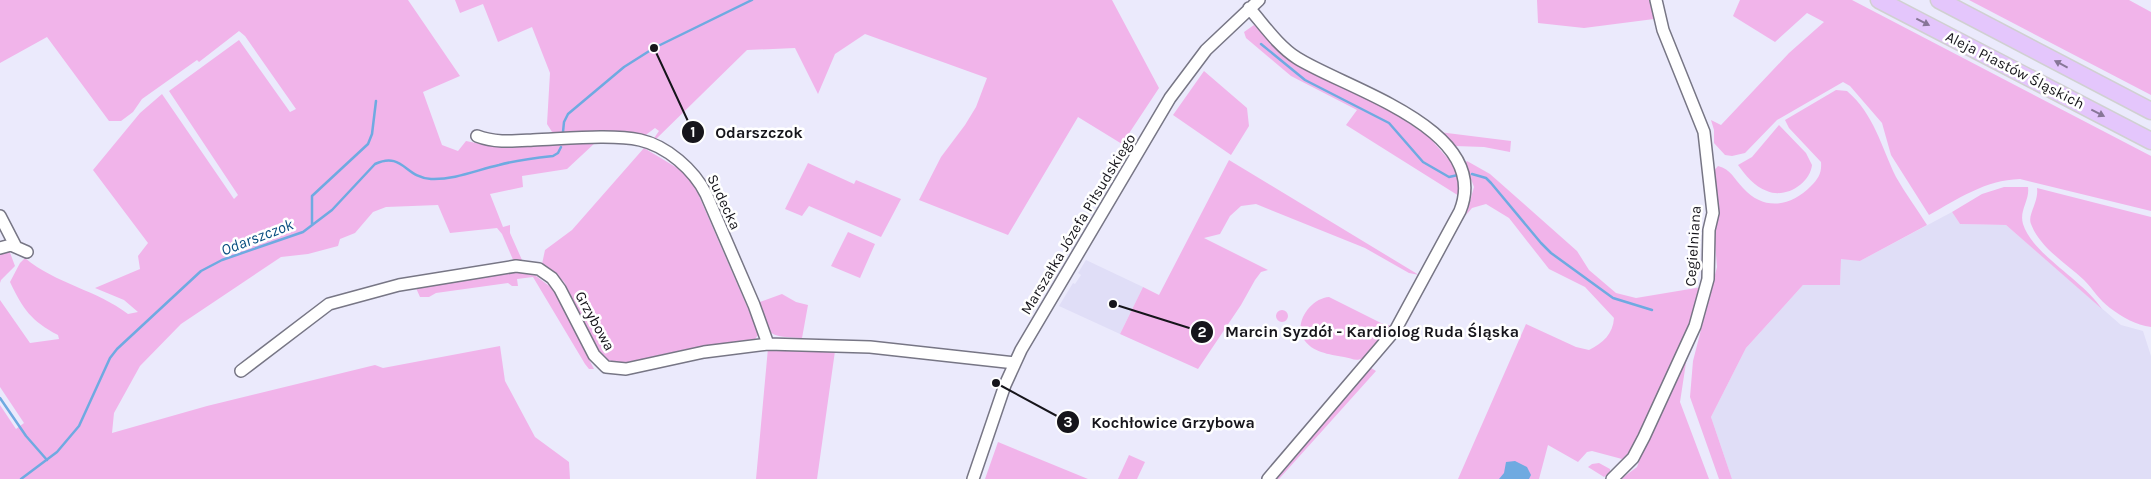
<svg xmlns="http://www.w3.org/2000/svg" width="2151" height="479" viewBox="0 0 2151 479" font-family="Karla,sans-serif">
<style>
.built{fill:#e0def7}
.green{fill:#f1b4ea}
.water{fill:#6faae1}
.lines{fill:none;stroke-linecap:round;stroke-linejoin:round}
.stream{stroke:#6faae1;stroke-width:2.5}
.minor-casing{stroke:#777685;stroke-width:14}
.highway-casing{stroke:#d0d0d1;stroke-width:19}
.minor{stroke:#fff;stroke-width:11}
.highway{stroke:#e4c6fc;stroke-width:16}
.oneway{fill:#877697}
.labels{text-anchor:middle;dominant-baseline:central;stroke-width:5;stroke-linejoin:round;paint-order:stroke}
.street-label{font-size:15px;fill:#16151b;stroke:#fff}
.water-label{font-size:16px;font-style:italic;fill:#084d80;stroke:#fff}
.leader{fill:none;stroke:#16151b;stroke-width:2}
.callout-dot{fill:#16151b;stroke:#fff;stroke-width:2}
.mark-label{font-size:15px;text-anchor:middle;font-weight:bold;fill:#fff}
.callout-label{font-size:16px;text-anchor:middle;font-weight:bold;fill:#16151b;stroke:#fff;stroke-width:5;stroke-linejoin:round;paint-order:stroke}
</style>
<rect width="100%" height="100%" fill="#ebeafc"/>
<path class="built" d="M1952,212L1960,224L2006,225L2121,325L2143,331L2151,356V479H1732L1711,417L1746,348L1803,285H1840L1841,258L1860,261Z
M1086,260L1143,287L1120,334L1059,306L1073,283L1075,284L1081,275L1078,273Z"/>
<path class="green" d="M0,0H408L460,76L423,92L442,145L458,151L466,141L486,145L596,142L567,169L522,176L523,187L490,194L503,227L510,225V233L522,260L514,262L502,234L497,228L450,233L438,205L386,207L373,212L355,233L340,239L338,246L308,254L281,257L181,324L140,366L114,413L112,433L207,406L375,365L383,368L500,346L505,381L535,437L569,462L570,479H0V405L16,429L24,423L0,387V300L30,343L59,339L58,335C31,321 23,309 10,282L20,263L25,258C56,284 97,290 128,314L138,312L124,300L95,288L140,269L138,256L148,243L93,170L140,113L162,94L234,199L238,195L169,91L239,40L290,112L296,109L245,36L239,31L199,62L197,60L142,99L133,112L121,121H109L47,37L0,63Z
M455,0H1112L1159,88L1122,144L1078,117L1008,235L919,200L941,157L965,125L976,107L987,78L865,34L835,54L818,94L795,48L747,50L653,142L652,141L659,131L655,128L643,137L554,135L547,124L550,73L532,27L498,42L483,4L460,13Z
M1537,0H1650L1654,19L1584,28L1538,23Z
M1740,0H1852L2151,156V211L2020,179C1985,180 1958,199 1929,215L1891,155L1882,123L1850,86L1843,82L1777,120L1745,153L1732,156L1725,155L1714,143V130L1711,120L1721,125L1789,53L1824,22L1807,13L1775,42L1733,16Z
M1969,0H2129L2151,12V95Z
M1254,25L1300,67L1384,106L1429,137L1456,168L1460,179L1459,196L1346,125L1357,110L1291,76L1246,38L1244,32Z
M1204,71L1247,108L1249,126L1231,155L1173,115Z
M1836,90L1847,91C1874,114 1881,146 1896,177C1905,193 1917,209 1927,225L1860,261L1841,259L1840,285H1803L1746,348L1711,417L1732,479H1719L1690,397L1693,361L1717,267L1714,231L1717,216L1712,173L1718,166C1731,169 1734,179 1743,188C1764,211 1790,207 1811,186C1818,179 1822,173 1821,162L1789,128L1785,120Z
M1779,125L1806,153L1812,165C1810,184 1785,199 1767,191C1754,186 1746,176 1738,165L1752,157Z
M1439,132L1511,141L1510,152L1484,147L1455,146Z
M644,148L679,169L693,182L759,334L755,339L696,347L623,363L607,360L598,350L564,282L552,270L542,264L545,250L572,230Z
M1229,160L1419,275L1409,273L1365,248L1256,204L1241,206L1230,216L1220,234L1204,238L1268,270L1261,272L1255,280L1241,305L1198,369L1120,334L1143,287L1159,295Z
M1467,161L1490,174L1577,251L1589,270L1616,293L1636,298L1702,287L1693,317L1636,447L1622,459L1592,451L1587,452L1578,462L1548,445L1539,479H1458L1526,324L1576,347L1589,350C1603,343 1613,334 1614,318L1585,287L1549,269L1509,218L1486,204L1472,208L1466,215L1474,187L1465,163Z
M808,163L854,184L856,180L901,199L881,237L809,206L802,216L785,209Z
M2004,187H2028C2030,200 2019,210 2023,224C2032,254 2083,280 2102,309L2006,225L1960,224L1952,212L1982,194Z
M2037,188L2151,217V327C2136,325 2122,317 2110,308C2099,300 2093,289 2084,280C2066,263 2040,248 2031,224C2027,215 2039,202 2037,188Z
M848,232L875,244L860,278L831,266Z
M9,250L15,266L1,280L0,283V251Z
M519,272L536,276L552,288L594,369H589L585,364L533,277L517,279L518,286H512L508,283L436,293L429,297H420L416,288Z
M782,294L796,302L808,305L802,338C764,336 771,336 757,303Z
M1329,297L1385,325H1390C1386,335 1372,354 1363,358C1356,362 1351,358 1344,357C1329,354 1312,353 1303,338C1294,321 1312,298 1329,297Z
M1276 316a6 6 0 1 1 12 0a6 6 0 1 1-12 0Z
M1689,343L1680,402L1709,479H1621L1637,467L1644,448Z
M768,348L835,351L817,479H756Z
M1371,368L1376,371L1279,479H1273Z
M998,442L1088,479H985Z
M1129,455L1145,462L1137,479H1118Z
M1599,463L1610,469V473L1604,477L1588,467L1592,464Z"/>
<path class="water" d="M1515,461L1527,467L1531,475L1529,479H1499L1504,473L1506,462Z"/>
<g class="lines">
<path class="stream" d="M1261,44L1305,80L1389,123L1423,162L1449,177L1458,175
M563,132L564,122L568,114L624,67L654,48L752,0
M1472,174L1486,178L1491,183L1541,243L1551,253L1613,298L1652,310
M312,225V196L368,144L372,134L376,101
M0,398L26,436L47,460
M21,479L57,452L79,426L110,358L117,349L201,271L222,260L303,232L332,210L375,164C403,151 405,178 431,179C454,180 477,170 499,165C517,160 535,158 553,156L558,153L561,147"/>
<defs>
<path id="minor" d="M1249,8C1264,25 1278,46 1297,58C1346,89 1493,129 1460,211L1396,329L1268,479
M477,136C495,143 514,141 533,140C563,139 612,134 640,140C667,146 694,170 706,194L754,305L768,344
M0,216L16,247
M0,248L11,245L27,252
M241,371L329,304L399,285L516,266L539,269L552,278L560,289L594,355L606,367L626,369L704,352L768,344L870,347L1015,363
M973,479L1005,385L1021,350L1170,98L1206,50L1259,0
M1612,479L1633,458L1644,437L1695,326L1708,279L1709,230L1713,213L1704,132L1663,30L1656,0"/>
<path id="highway" d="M1879,0L2151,141
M1939,0L2151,111"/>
</defs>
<use href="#minor" class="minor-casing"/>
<use href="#highway" class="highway-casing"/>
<use href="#minor" class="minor"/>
<use href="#highway" class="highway"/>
</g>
<defs><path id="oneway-solid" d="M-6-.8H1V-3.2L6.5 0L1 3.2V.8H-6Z" transform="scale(1.25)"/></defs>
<g class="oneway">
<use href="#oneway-solid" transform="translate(1923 22) rotate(27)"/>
<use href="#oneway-solid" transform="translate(2061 64) rotate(-152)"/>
<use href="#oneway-solid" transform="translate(2098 113) rotate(27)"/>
</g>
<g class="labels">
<g class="street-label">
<text transform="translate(2015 70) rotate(27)">Aleja Piastów Śląskich</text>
<text transform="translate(724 202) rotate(65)">Sudecka</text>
<text transform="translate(1078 224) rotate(-59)">Marszałka Józefa Piłsudskiego</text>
<text transform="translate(1693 246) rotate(-86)">Cegielniana</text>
<text transform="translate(595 321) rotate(61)">Grzybowa</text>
</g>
<g class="water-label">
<text transform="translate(257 237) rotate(-21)">Odarszczok</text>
</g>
</g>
<path class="leader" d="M654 48L693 132M1113 304L1202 332M996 383L1068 422"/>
<g class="callout-dot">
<circle cx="654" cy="48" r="5"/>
<circle cx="1113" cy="304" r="5"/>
<circle cx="996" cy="383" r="5"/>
<circle cx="693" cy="132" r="12"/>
<circle cx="1202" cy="332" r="12"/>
<circle cx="1068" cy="422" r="12"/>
</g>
<g class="mark-label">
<text x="693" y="137">1</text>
<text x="1202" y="337">2</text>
<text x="1068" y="427">3</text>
</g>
<g class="callout-label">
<text x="759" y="138">Odarszczok</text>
<text x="1372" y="337">Marcin Syzdół - Kardiolog Ruda Śląska</text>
<text x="1173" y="428">Kochłowice Grzybowa</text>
</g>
</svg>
